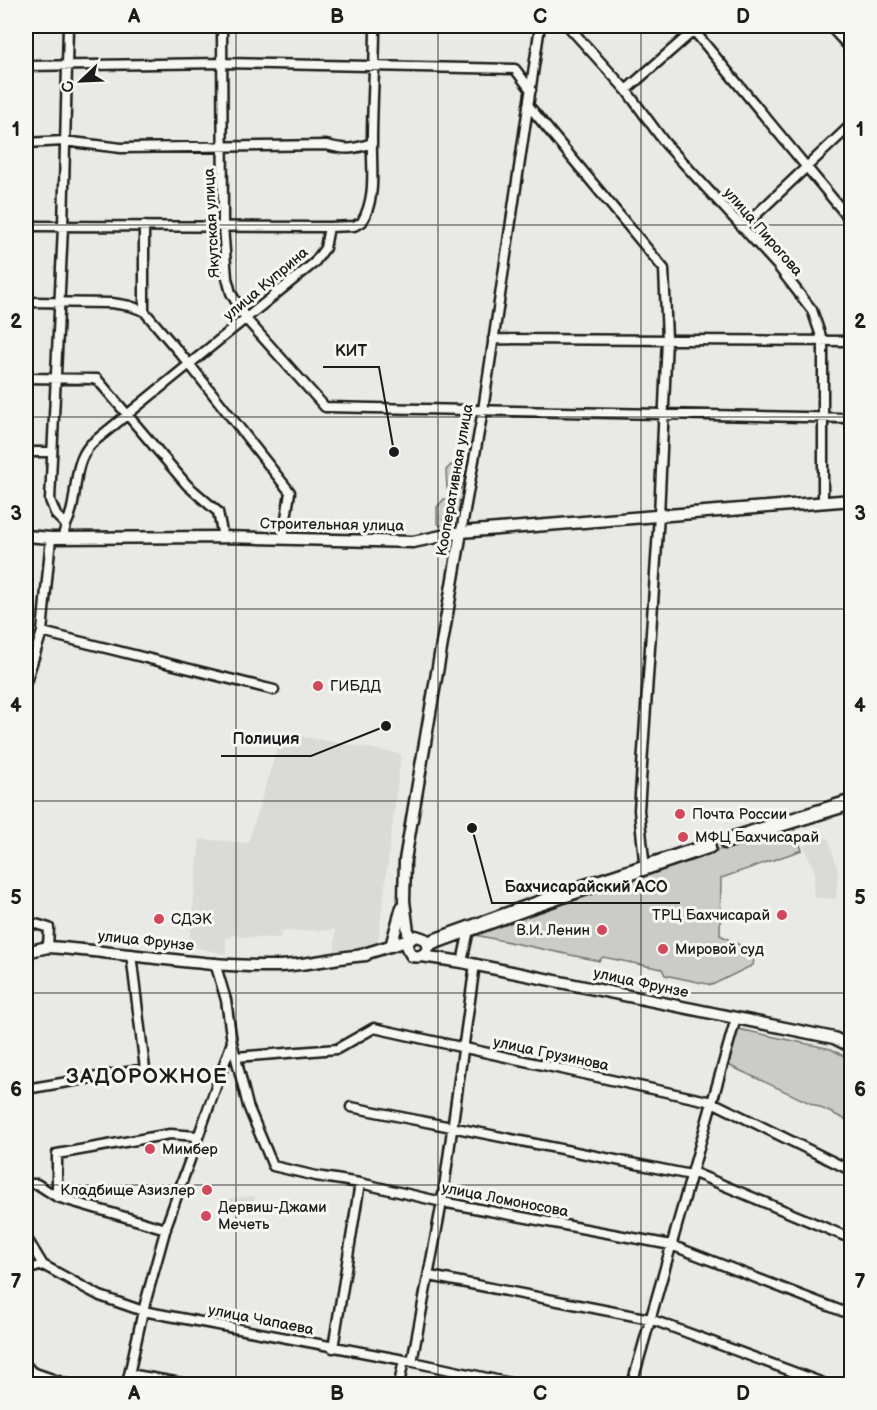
<svg xmlns="http://www.w3.org/2000/svg" width="877" height="1410" viewBox="0 0 877 1410" font-family="'Balsamiq Sans',sans-serif">
<style>
.built{fill:#dadad6}
.grass{fill:url(#grass-tufts);stroke:#747472;stroke-width:1.5}
.park{fill:#cbcbc7;stroke:#747472;stroke-width:1.5}
.lines{fill:none;stroke-linecap:round;stroke-linejoin:round}
.minor-casing{stroke:#1c1c1c;stroke-width:13}
.major-casing{stroke:#1c1c1c;stroke-width:15}
.minor{stroke:#f6f6f2;stroke-width:8}
.major{stroke:#f6f6f2;stroke-width:10}
.grid{fill:none;stroke:#1c1c1c;stroke-width:1.5;stroke-opacity:0.55}
.poi-dot{fill:#d1495b;stroke:#f6f6f2;stroke-width:2}
.labels{text-anchor:middle;dominant-baseline:central;stroke-width:6;stroke-linejoin:round;paint-order:stroke}
.street-label{font-size:15px;fill:#1c1c1c;stroke:#f6f6f2}
.poi-label{font-size:15px;fill:#1c1c1c;stroke:#f6f6f2;text-anchor:start}
.district-label{font-size:21px;font-weight:bold;letter-spacing:1.5px;fill:#1c1c1c;stroke:#f6f6f2}
.leader{fill:none;stroke:#1c1c1c;stroke-width:2}
.callout-dot{fill:#1c1c1c;stroke:#f6f6f2;stroke-width:2}
.callout-label{font-size:16px;text-anchor:middle;font-weight:bold;fill:#1c1c1c;stroke:#f6f6f2;stroke-width:6;stroke-linejoin:round;paint-order:stroke}
.neatline{fill:none;stroke:#1c1c1c;stroke-width:2}
.grid-label{font-size:20px;text-anchor:middle;font-weight:bold;fill:#1c1c1c}
</style>
<defs>
<pattern id="grass-tufts" width="24" height="20" patternUnits="userSpaceOnUse" patternTransform="scale(1.5)"><rect width="24" height="20" fill="#cbcbc7"/><path d="M3 7l-1-3M5 7V3M7 7l1-3M15 17l-1-3M17 17v-4M19 17l1-3" fill="none" stroke="#aeaeaa"/></pattern>
</defs>
<rect width="100%" height="100%" fill="#e9e9e5"/>
<filter id="ink" filterUnits="userSpaceOnUse"><feTurbulence type="fractalNoise" baseFrequency=".0167" numOctaves="2"/><feDisplacementMap in="SourceGraphic" scale="12" xChannelSelector="R" yChannelSelector="G"/><feConvolveMatrix kernelMatrix="1 2 1 2 8 2 1 2 1" color-interpolation-filters="sRGB"/></filter>
<g filter="url(#ink)">
<path class="built" d="M282,733L401,754L378,942L335,955V930L281,931L280,938L239,937V935H231V938H226V954L189,946L200,839L248,843Z
M828,838L838,870L836,899L813,897L815,872L803,845Z
M254,1196L255,1209L225,1212L224,1199Z"/>
<path class="grass" d="M451,465L464,473L465,482L460,490L447,489L446,470Z
M444,499L459,500L461,504C455,521 456,521 440,526L437,522V507Z"/>
<path class="park" d="M793,826L802,850L721,878L720,935L755,953L753,965L712,985L665,975L662,969L603,957L599,961L466,933Z
M738,1029L831,1049L851,1060V1122L728,1065Z"/>
<g class="lines">
<defs>
<path id="minor" d="M222,26L223,226L227,278L231,293L246,319L325,407L852,418
M568,26L626,90L665,143L777,265L812,310L823,342V502
M690,26L852,222
M830,26L852,50
M26,66L222,63L515,69L531,90
M626,90L699,26
M528,105L664,269L667,339L659,515L639,810L645,870
M26,143L64,141L121,148L326,145C346,150 352,150 372,143
M26,226L329,227
M742,228L852,124
M26,302L112,303L130,306L144,311L190,365L290,492L283,539
M144,311V226
M493,339L852,341
M26,378L97,379L187,485L218,512L223,537
M26,452H52
M66,525C80,498 70,467 91,444L314,263L325,248L329,227L354,226L362,222C377,196 371,168 372,141C372,102 375,64 375,26
M461,532L483,410L540,26
M63,536L66,525L56,515L50,500L63,227L68,26
M42,632L274,690
M26,682L42,632L51,538
M852,799L724,839L725,844L852,805
M26,921L49,928L48,947
M427,941L579,886L710,843L711,848L534,908L433,945L427,951
M462,962L469,930
M232,1042L248,1106L273,1166L316,1176L360,1183L442,1202L671,1245L852,1315
M236,1057L337,1049L374,1028L712,1102L852,1171
M26,1089L145,1069L131,954
M351,1107L691,1175
M692,1172L852,1239
M26,1184H37L57,1197L166,1229
M57,1197V1154L170,1134L197,1136
M26,1237L43,1265L100,1296L143,1311L404,1360L515,1384
M26,1270L43,1265
M430,1276L650,1319L826,1384
M333,1348L360,1183
M412,1362L442,1202L475,964
M26,1365L32,1372L67,1384
M129,1374L187,1384
M26,1380L32,1372
M127,1384L143,1311L167,1224L232,1042L226,1000L215,963
M399,1384L404,1360
M632,1384L736,1018"/>
<path id="major" d="M26,536L51,538L223,537L413,542L461,532L852,500
M391,946L402,907
M26,952L48,947C124,952 199,967 274,966C305,966 335,957 366,955
M361,955L409,940L416,936L425,939L428,947C426,955 420,958 412,956L407,948L409,940L404,901L405,860L461,532
M422,956L462,962L834,1038L852,1047"/>
</defs>
<use href="#minor" class="minor-casing"/>
<use href="#major" class="major-casing"/>
<use href="#minor" class="minor"/>
<use href="#major" class="major"/>
</g>
</g>
<path class="grid" d="M236,26V1384M438,26V1384M641,26V1384M26,225H852M26,417H852M26,609H852M26,801H852M26,993H852M26,1185H852"/>
<g class="poi-dot">
<circle cx="318" cy="686" r="6"/>
<circle cx="680" cy="814" r="6"/>
<circle cx="683" cy="837" r="6"/>
<circle cx="782" cy="915" r="6"/>
<circle cx="159" cy="919" r="6"/>
<circle cx="602" cy="930" r="6"/>
<circle cx="663" cy="949" r="6"/>
<circle cx="150" cy="1149" r="6"/>
<circle cx="207" cy="1190" r="6"/>
<circle cx="206" cy="1216" r="6"/>
</g>
<g class="labels">
<g class="street-label">
<text transform="translate(212 223) rotate(-93)">Якутская улица</text>
<text transform="translate(763 232) rotate(49)">улица Пирогова</text>
<text transform="translate(266 284) rotate(-40)">улица Куприна</text>
<text transform="translate(455 480) rotate(-80)">Кооперативная улица</text>
<text transform="translate(332 525) rotate(1)">Строительная улица</text>
<text transform="translate(146 941) rotate(6)">улица Фрунзе</text>
<text transform="translate(641 983) rotate(12)">улица Фрунзе</text>
<text transform="translate(551 1054) rotate(12)">улица Грузинова</text>
<text transform="translate(505 1200) rotate(11)">улица Ломоносова</text>
<text transform="translate(261 1320) rotate(11)">улица Чапаева</text>
</g>
<g class="poi-label">
<text x="330" y="686">ГИБДД</text>
<text x="692" y="814">Почта России</text>
<text x="695" y="837">МФЦ Бахчисарай</text>
<text x="770" y="915" text-anchor="end">ТРЦ Бахчисарай</text>
<text x="171" y="919">СДЭК</text>
<text x="590" y="930" text-anchor="end">В.И. Ленин</text>
<text x="675" y="949">Мировой суд</text>
<text x="162" y="1149">Мимбер</text>
<text x="195" y="1190" text-anchor="end">Кладбище Азизлер</text>
<text x="218" y="1207">Дервиш-Джами<tspan x="218" dy="17">Мечеть</tspan></text>
</g>
<g class="district-label">
<text x="147" y="1076">ЗАДОРОЖНОЕ</text>
</g>
</g>
<path class="leader" d="M394 452L379 367H323M386 726L311 756H221M472 828L492 903H680"/>
<g class="callout-dot">
<circle cx="394" cy="452" r="6"/>
<circle cx="386" cy="726" r="6"/>
<circle cx="472" cy="828" r="6"/>
</g>
<g class="callout-label">
<text x="351" y="356">КИТ</text>
<text x="266" y="744">Полиция</text>
<text x="586" y="892">Бахчисарайский АСО</text>
</g>
<rect width="877" height="1410" fill="none" stroke="#f6f6f2" stroke-width="66"/>
<g transform="translate(81 81) rotate(247)" stroke="#f6f6f2" stroke-width="4.5" paint-order="stroke">
<path d="M0-4.5L10 22L0 15L-10 22Z" fill="#1c1c1c"/>
<text y="-9" font-size="16" font-weight="bold" text-anchor="middle" fill="#1c1c1c">С</text>
</g>
<rect x="33" y="33" width="811" height="1344" class="neatline"/>
<g class="grid-label">
<text x="134" y="23">A</text>
<text x="337" y="23">B</text>
<text x="540" y="23">C</text>
<text x="743" y="23">D</text>
<text x="16" y="136">1</text>
<text x="860" y="136">1</text>
<text x="16" y="328">2</text>
<text x="860" y="328">2</text>
<text x="16" y="520">3</text>
<text x="860" y="520">3</text>
<text x="16" y="712">4</text>
<text x="860" y="712">4</text>
<text x="16" y="904">5</text>
<text x="860" y="904">5</text>
<text x="16" y="1096">6</text>
<text x="860" y="1096">6</text>
<text x="16" y="1288">7</text>
<text x="860" y="1288">7</text>
<text x="134" y="1400">A</text>
<text x="337" y="1400">B</text>
<text x="540" y="1400">C</text>
<text x="743" y="1400">D</text>
</g>
</svg>
